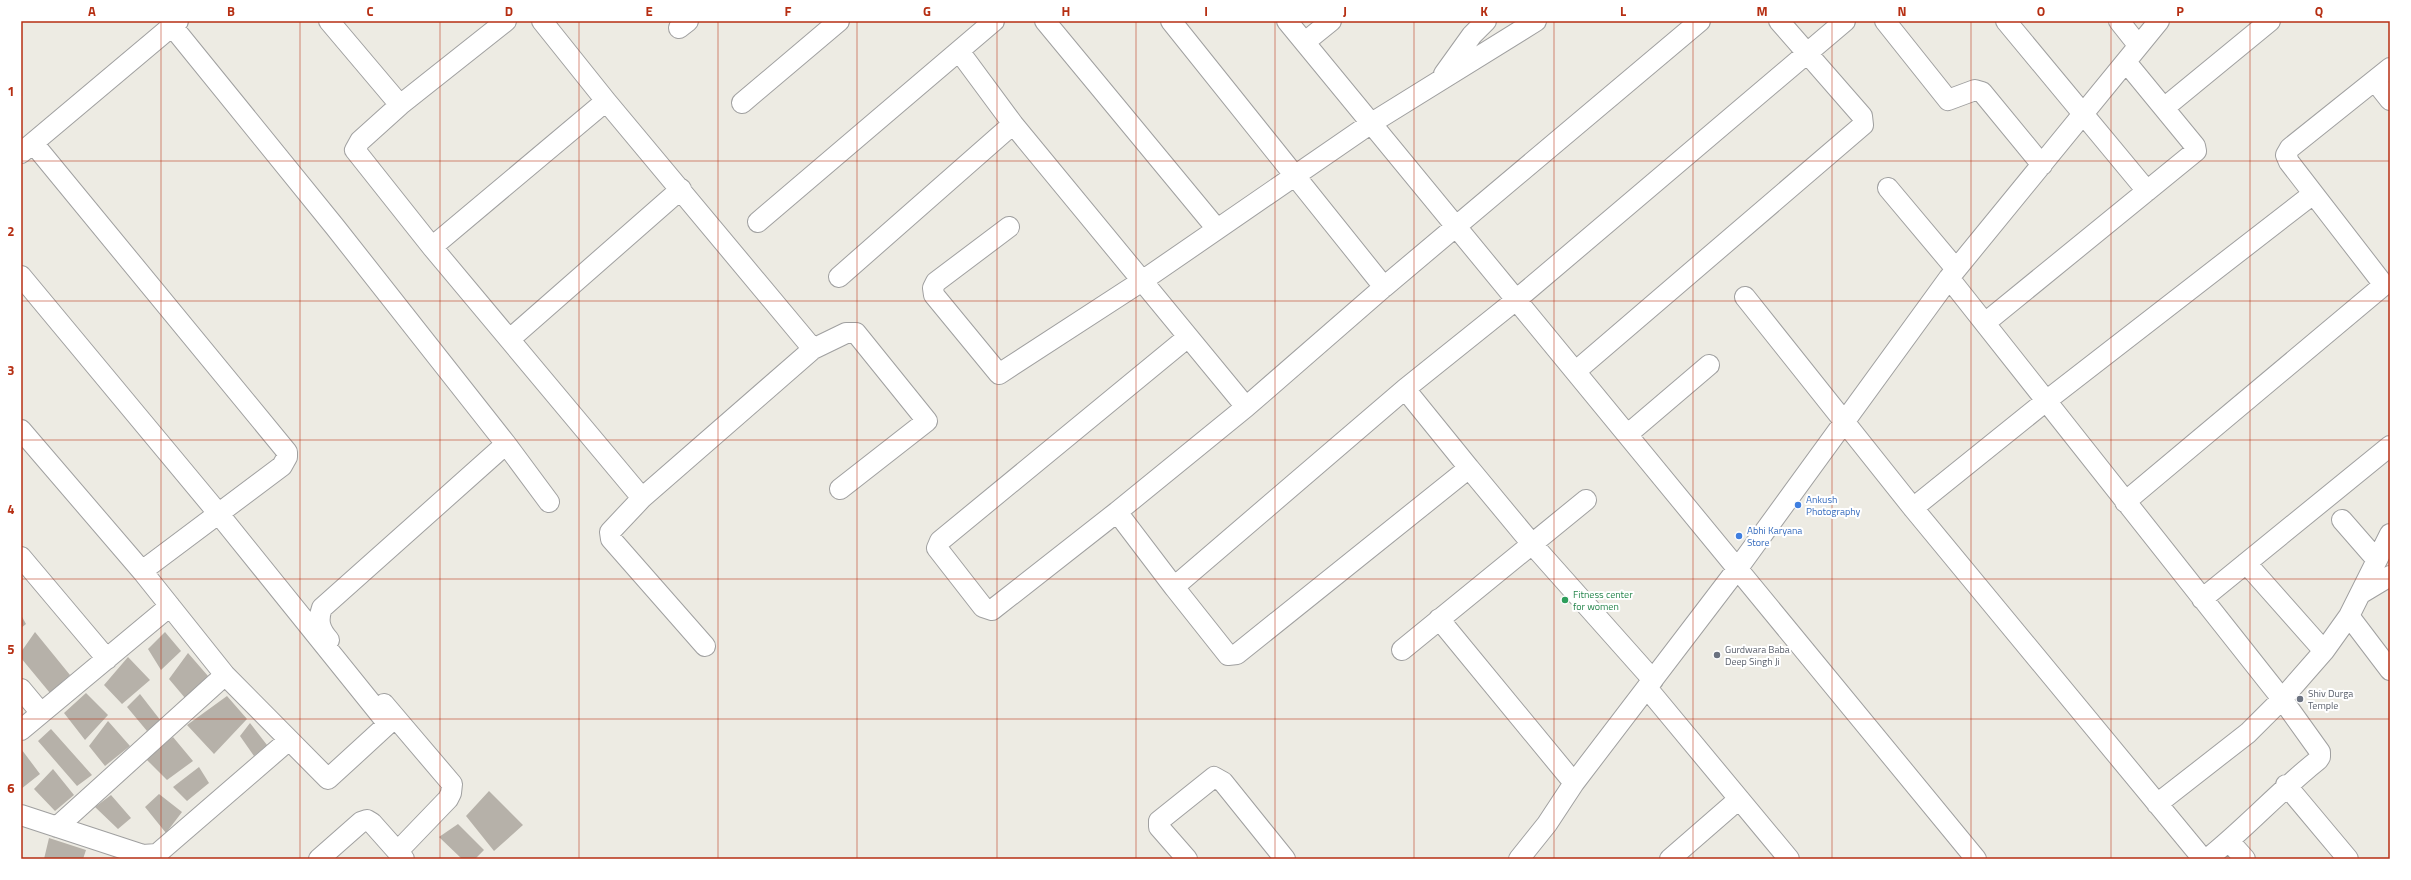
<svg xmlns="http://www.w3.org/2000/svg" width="2411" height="880" viewBox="0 0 2411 880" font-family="'Titillium Web',sans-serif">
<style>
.building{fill:#b6b1a9}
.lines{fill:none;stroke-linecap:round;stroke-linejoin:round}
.minor-casing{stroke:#a0a0a0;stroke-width:22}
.minor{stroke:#fff;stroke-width:20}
.grid{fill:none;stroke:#b62f13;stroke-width:1;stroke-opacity:0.55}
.shop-dot{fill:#3f7fe0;stroke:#fff;stroke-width:1.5}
.leisure-dot{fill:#2e9e5b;stroke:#fff;stroke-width:1.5}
.worship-dot{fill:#6b7280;stroke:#fff;stroke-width:1.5}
.labels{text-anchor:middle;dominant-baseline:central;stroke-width:4;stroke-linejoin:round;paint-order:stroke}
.shop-label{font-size:10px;fill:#366cbe;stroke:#fff;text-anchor:start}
.leisure-label{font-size:10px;fill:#27864d;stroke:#fff;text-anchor:start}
.worship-label{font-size:10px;fill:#5b616d;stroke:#fff;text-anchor:start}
.neatline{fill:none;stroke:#b62f13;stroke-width:1.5}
.grid-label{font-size:13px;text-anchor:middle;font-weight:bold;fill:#b62f13}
</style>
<rect width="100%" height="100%" fill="#edebe3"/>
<path class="building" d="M21,615L26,624L21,628Z
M35,632L70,675L50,693L21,658V652Z
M165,632L181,651L161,670L148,649Z
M188,653L208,676L185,698L169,679Z
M128,657L150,680L122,704L104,685Z
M86,693L108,715L85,740L64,713Z
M140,694L161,721L147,731L127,707Z
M227,696L247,719L214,754L187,725Z
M108,721L130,746L105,766L89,746Z
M250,723L267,745L254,756L240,736Z
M51,729L92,775L77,786L38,741Z
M173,737L193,761L167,780L146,759Z
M22,750L40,774L21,789V751Z
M199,767L209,783L187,801L173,787Z
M53,769L74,795L55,811L34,789Z
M489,791L523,825L494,851L466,816Z
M159,794L182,812L166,833L145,807Z
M111,795L131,818L118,829L95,807Z
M458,824L484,850L475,859H462L439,837Z
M49,838L86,850L83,859H44Z"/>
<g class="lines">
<defs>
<path id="minor" d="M329,21L400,105L360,141L355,150L432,247L642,498
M542,21L606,101L813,349L642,498L610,532L611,539L705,646
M1045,21L1217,229
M1171,21L1384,287L1246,407L1117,512L1174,587
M1287,21L1976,859
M1885,21L1948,100L1975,90L1982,92L2042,165
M2006,21L2147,191
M2119,21L2138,45
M172,26L335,227L506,444
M679,28L688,21
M1305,42L1331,21
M959,51L1013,124L1246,407
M1444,74L1472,35L1486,21
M2375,81L2390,100
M742,103L839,21
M400,105L506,21
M2164,108L2270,21
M33,143L287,452V457L282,466L142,571
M21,153L178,21
M1888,188L1956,269
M758,222L994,21
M1009,227L936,282L933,288L934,295L999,374L1142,281L1370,124L1536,21
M432,247L606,101
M21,276L218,513L388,724L328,779L225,675L142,571L21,430
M839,277L1013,124
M1949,278L2282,699L2320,752V757L2318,760C2279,791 2246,828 2207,859
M1384,287L1700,21
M1745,297L1913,508L2203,859
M1985,323L2196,151L2195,146L2126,62
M510,339L681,189
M813,349L846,333H856L927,421L840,489
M1576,371L1863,125L1862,116L1779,21
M1405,389L1469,468L1237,654L1228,655L1174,587L1405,389L1516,300L1845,21
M1628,434L1709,365
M1469,468L1532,544L1653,680
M2125,502L2384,285L2289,162L2286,155L2290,148L2390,68
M1913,508L2046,401L2313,194
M1117,512L992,610L983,607L937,548L940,541L1188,337
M2342,520L2376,559
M21,557L107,659
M2246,563L2324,651
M2360,594L2390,534
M2202,599L2390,446
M2349,616L2390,670
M1439,619L1574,783L1738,568L1949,278L2159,21
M329,640C320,630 317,621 322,608L506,444L549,502
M1402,650L1586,500
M1647,688L1789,859
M21,689L41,713
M384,704L452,784L451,793L448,799L398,851
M21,730L170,606
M2286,785L2348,859
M2157,804L2248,733L2282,699L2324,651L2349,616L2360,594L2390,576
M21,815L143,855L157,854L289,740
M57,827L225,675
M2229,841L2245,859
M319,859L361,822L367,820L372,823L404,859
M1187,859L1159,827V821L1214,777L1223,782L1285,859
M1519,859L1547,824L1574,783
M1670,859L1739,799"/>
</defs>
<use href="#minor" class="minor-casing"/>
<use href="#minor" class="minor"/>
</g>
<path class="grid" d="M161,21V859M300,21V859M440,21V859M579,21V859M718,21V859M857,21V859M997,21V859M1136,21V859M1275,21V859M1414,21V859M1554,21V859M1693,21V859M1832,21V859M1971,21V859M2111,21V859M2250,21V859M21,161H2390M21,301H2390M21,440H2390M21,579H2390M21,719H2390"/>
<g class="shop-dot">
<circle cx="1798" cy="505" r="4"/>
<circle cx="1739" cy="536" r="4"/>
</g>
<circle class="leisure-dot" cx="1565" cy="600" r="4"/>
<g class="worship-dot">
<circle cx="1717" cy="655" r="4"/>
<circle cx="2300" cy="699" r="4"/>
</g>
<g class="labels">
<g class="shop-label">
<text x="1806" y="499">Ankush<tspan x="1806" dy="12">Photography</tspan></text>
<text x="1747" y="530">Abhi Karyana<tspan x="1747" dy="12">Store</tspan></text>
</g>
<g class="leisure-label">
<text x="1573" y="594">Fitness center<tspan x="1573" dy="12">for women</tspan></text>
</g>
<g class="worship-label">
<text x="1725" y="649">Gurdwara Baba<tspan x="1725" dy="12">Deep Singh Ji</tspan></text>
<text x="2308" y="693">Shiv Durga<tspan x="2308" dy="12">Temple</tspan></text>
</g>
</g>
<rect width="2411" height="880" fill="none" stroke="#ffffff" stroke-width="44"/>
<rect x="22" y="22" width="2367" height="836" class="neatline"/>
<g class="grid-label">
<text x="92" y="16">A</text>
<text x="231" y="16">B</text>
<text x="370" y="16">C</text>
<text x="509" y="16">D</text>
<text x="649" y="16">E</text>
<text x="788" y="16">F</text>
<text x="927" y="16">G</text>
<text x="1066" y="16">H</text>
<text x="1206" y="16">I</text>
<text x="1345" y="16">J</text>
<text x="1484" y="16">K</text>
<text x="1623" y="16">L</text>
<text x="1762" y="16">M</text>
<text x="1902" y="16">N</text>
<text x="2041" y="16">O</text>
<text x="2180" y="16">P</text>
<text x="2319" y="16">Q</text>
<text x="11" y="96">1</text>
<text x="11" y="236">2</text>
<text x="11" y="375">3</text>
<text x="11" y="514">4</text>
<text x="11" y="654">5</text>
<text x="11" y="793">6</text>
</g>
</svg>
